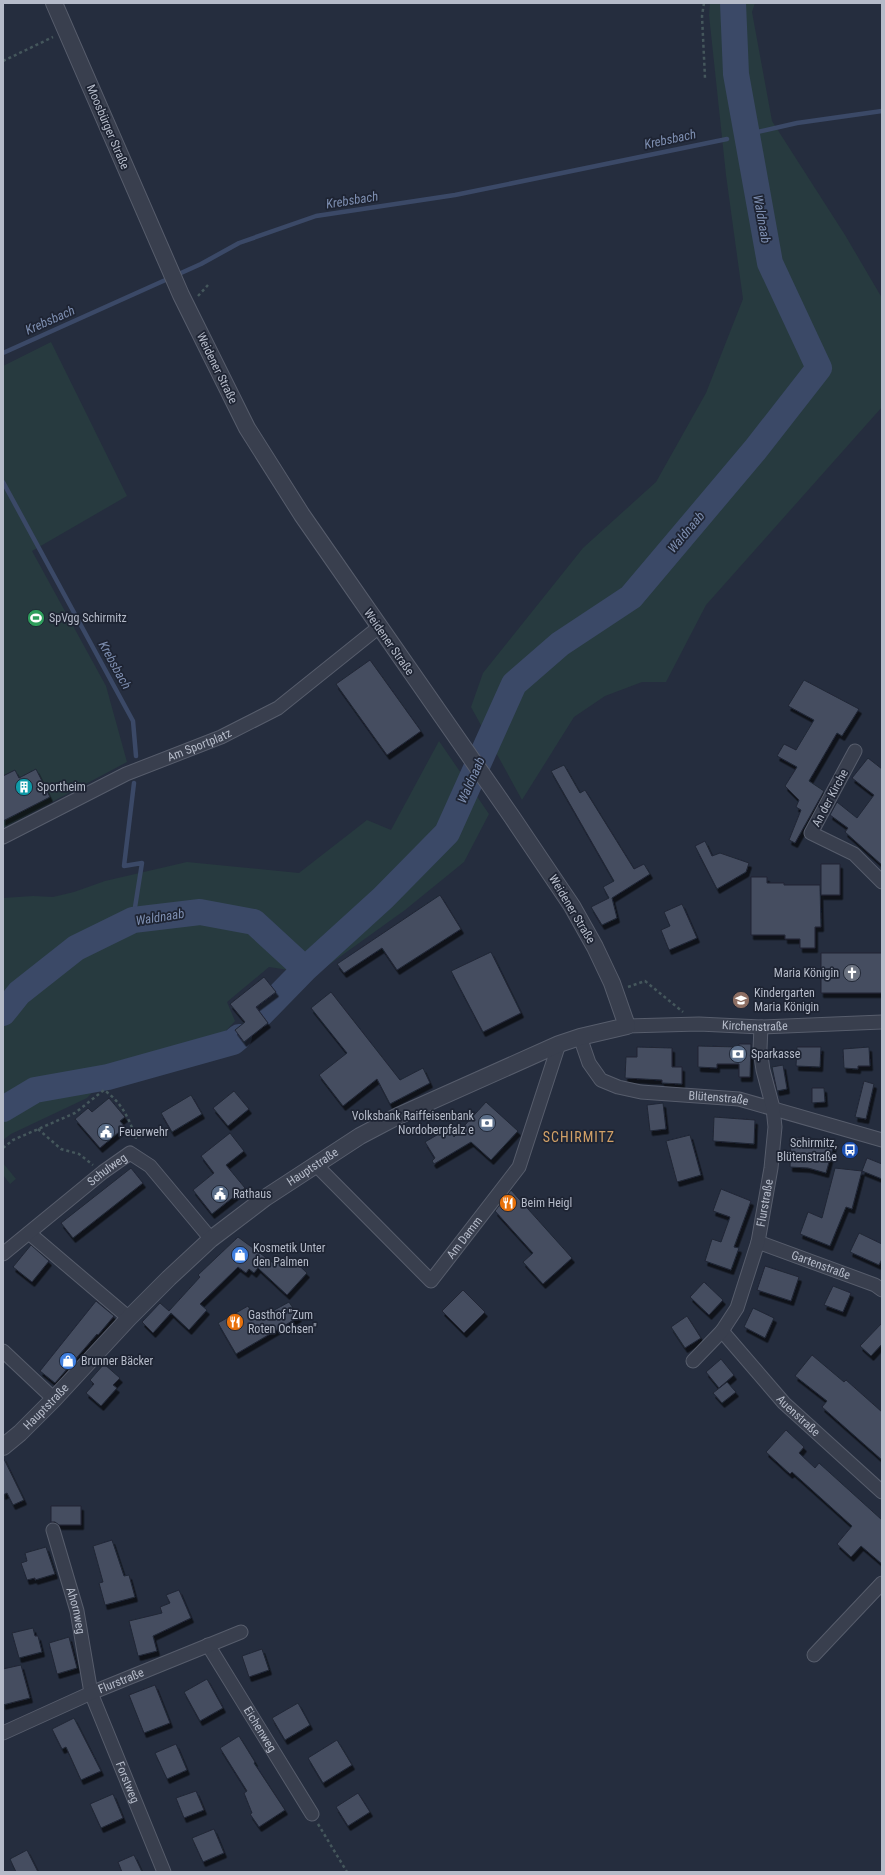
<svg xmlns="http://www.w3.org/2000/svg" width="885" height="1875" viewBox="0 0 885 1875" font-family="'Roboto Condensed',sans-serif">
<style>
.green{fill:#273a3f}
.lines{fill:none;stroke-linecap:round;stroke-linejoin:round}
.stream{stroke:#3b4967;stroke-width:4.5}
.river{stroke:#3b4967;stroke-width:26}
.building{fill:#444d60;stroke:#202635;filter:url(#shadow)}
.minor-casing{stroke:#575d6c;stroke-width:15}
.tertiary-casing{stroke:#575d6c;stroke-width:18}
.path{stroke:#45575c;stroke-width:2.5;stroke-dasharray:3 3;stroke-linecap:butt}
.minor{stroke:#393f4e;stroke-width:13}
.tertiary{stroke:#393f4e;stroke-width:16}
.labels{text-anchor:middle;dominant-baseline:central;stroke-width:3.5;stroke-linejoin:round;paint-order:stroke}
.street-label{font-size:12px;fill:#b5bbc9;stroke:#1e2433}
.poi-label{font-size:12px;fill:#b5bbc9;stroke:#1e2433;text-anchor:start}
.water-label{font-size:13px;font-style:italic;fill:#7d8eb0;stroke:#1e2433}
.quarter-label{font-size:14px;letter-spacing:1px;fill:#d2a167;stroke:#1e2433}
</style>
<defs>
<filter id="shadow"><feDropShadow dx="2.5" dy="4.5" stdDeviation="0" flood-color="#0009"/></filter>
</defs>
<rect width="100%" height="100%" fill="#252d3e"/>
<path class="green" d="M710,3H755L752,12L772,121L845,235L882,298V407L706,605L666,682H642L605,696L574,717L522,800L471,707L483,673L583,548L656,482L706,393L743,299L726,175L709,15Z
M51,342L127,496L32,551L106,686L127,762L3,828V366Z
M439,741L489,814L464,862L405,910L316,974L269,967L227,1002L235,1021L222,1035L122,1060L87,1098L11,1134L3,1140V898L33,896L53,897L74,892L105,881L187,862L299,873L367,820L391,830Z
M3,1163L16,1179L10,1184L3,1175Z"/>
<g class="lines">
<path class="stream" d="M749,134L797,123L882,111
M3,353L201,264L239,243L316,216L455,195L727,139
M3,482L133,721L136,756
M133,920L142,863L124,866L134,783"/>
<path class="river" d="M3,1013L19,993L76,948L133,920L200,912L254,922L305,969
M261,1014L305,969L383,898L447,833L514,684L560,644L631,597L755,450L819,368L770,263L736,74L733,3
M3,1109L35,1090L108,1077L233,1042L239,1037"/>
</g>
<path class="building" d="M370,660L421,731L387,755L336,684Z
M804,680L859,709L842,736L837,733L809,781L824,791L795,843L789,840L801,810L796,807L799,800L785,786L797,767L777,756L784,744L796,750L814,720L788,706Z
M868,758L882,769V865L845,832L848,828L830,815L837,802L857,818L874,795L852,778Z
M564,765L580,793L585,790L634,869L644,864L650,874L612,898L617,918L602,925L591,907L609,898L603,887L614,881L551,771Z
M36,769L50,797L3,821V776L15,770L19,778Z
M705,841L712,856L720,853L749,863L746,872L717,889L695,846Z
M821,864H840V895H821Z
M751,877H767V883H784V885H820L821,927H815V948H800V939H785V935H751Z
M440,895L461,929L397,970L382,948L344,973L337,964Z
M682,904L697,938L669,950L661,930L670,926L664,912Z
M491,952L521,1013L483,1032L451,971Z
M821,953H882V993H821Z
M264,977L276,992L256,1007L268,1023L244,1042L235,1030L245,1022L230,1004Z
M331,992L400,1080L423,1068L430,1083L390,1104L377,1079L343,1106L319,1075L347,1053L311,1008Z
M739,1044H751L750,1077H739V1064H717V1068L698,1067V1046L739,1047Z
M637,1047L672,1048V1067H682V1084L662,1083V1080L625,1078L626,1057H637Z
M797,1047H821L820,1067L796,1066Z
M869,1047L870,1066H858V1069L844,1068L843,1049Z
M783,1065L787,1089L777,1091L772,1067Z
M864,1081L874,1084L866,1119L855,1117Z
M812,1088H824L825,1102L812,1103Z
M234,1091L249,1109L228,1126L213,1108Z
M191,1095L202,1114L172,1132L161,1113Z
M109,1098L125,1117L120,1121L125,1127L100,1148L75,1119L88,1108L92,1112Z
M486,1102L518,1131L491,1160L471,1142L434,1164L432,1161L435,1158L425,1142L449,1128L454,1137Z
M663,1103L666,1129L650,1131L647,1105Z
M714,1117L755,1120L754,1144L713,1141Z
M230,1133L244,1151L226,1165L245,1188L212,1214L193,1190L214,1173L201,1156Z
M690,1135L701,1175L677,1182L666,1141Z
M791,1137L811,1138L834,1144L826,1173L808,1168L790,1167Z
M867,1158L882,1164V1179L862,1171Z
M131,1168L143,1183L73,1238L61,1223Z
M835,1168L862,1171L852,1209L846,1207L830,1246L800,1234L808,1212L822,1218Z
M721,1189L751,1201L734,1247L739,1248L731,1270L705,1261L712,1239L721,1242L730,1217L713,1211Z
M511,1190L572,1258L543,1284L523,1262L533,1253L495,1211Z
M859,1233L882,1244V1259L879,1265L850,1252Z
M238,1237L276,1265L287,1254L307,1273L287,1295L258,1268L254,1273L249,1269L246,1273L238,1267L200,1304L207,1310L189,1330L171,1313L153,1333L142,1322L160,1303L169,1311L200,1277L198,1275Z
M31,1245L49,1261L32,1282L13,1267Z
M765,1266L799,1277L791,1301L757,1290Z
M704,1282L723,1300L709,1315L690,1297Z
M833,1286L851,1293L843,1312L824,1305Z
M463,1290L485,1312L464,1333L442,1311Z
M96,1301L114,1316L98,1335L97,1334L55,1383L40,1371Z
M289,1302L299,1317L236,1354L218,1323L248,1306L256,1320Z
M753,1308L774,1318L765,1338L744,1327Z
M687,1316L701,1338L685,1348L671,1327Z
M882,1323V1344L871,1356L860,1346Z
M812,1355L844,1382L846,1380L882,1412V1460L822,1407L827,1401L795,1376Z
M721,1359L734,1375L719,1388L706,1372Z
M104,1364L120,1378L113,1385L117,1388L101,1406L86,1393L94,1384L90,1380Z
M727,1382L736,1392L722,1403L713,1393Z
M786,1430L804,1447L799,1453L815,1468L819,1463L882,1520V1564L861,1546L851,1557L837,1544L852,1526L792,1472L790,1474L766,1452Z
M3,1457L24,1500L13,1505L7,1493L3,1495Z
M51,1506H81V1525H59L55,1522H51Z
M112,1540L124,1576L129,1575L135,1597L105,1605L99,1583L103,1582L93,1546Z
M46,1547L55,1574L35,1580V1578L27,1580L21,1563L27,1561L25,1553Z
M179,1590L191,1618L153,1636L157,1651L138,1656L129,1621L162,1613L160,1607L170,1603L166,1595Z
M33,1628L35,1636H38L42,1652L19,1658L12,1633Z
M69,1637L77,1668L57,1674L49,1643Z
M262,1649L269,1670L249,1677L242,1656Z
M21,1665L30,1698L3,1705V1669Z
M207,1679L223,1708L200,1721L184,1692Z
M155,1685L170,1723L144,1733L129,1695Z
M298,1703L310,1725L285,1740L272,1718Z
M74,1718L101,1771L81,1780L66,1747L62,1749L52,1729Z
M239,1736L255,1762L254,1763L285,1810L259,1827L250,1814L252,1813L244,1793L247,1791L220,1748Z
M337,1740L352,1765L323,1783L308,1758Z
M176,1744L187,1770L167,1779L155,1753Z
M196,1791L204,1810L184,1818L176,1798Z
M358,1793L370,1812L348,1826L336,1807Z
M113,1794L123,1818L101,1828L90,1804Z
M214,1829L224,1853L203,1862L192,1838Z
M27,1850L38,1872H16L10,1859Z
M134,1855L142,1872H122L118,1862Z"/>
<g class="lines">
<defs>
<g id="minor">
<path d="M855,751L811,833L854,854L882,882"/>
<path id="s1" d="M3,837L126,774L221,737L278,708L379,627"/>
<path id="s2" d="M627,1026L699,1024L761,1027L882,1022"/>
<path id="s3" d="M580,1037L589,1063L601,1080L618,1087L641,1092L739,1099L882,1140"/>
<path id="s4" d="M316,1165L431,1281L519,1167L559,1044"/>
<path d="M29,1233L129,1318"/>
<path id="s5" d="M758,1242L875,1285L882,1290"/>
<path id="s6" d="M3,1254L103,1172L130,1153L150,1166L211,1239"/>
<path id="s7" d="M722,1331L784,1403L882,1492"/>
<path d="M3,1351L54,1399"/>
<path id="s8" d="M693,1361L722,1331L737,1308L758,1242L771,1168L775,1127L773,1108L763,1070L760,1049L761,1027"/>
<path id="s9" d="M53,1530L77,1611L91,1693L164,1872"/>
<path id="s10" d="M208,1645L312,1814"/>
<path d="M814,1655L882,1583"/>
<path id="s11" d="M3,1733L91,1693L241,1632"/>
</g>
<g id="tertiary">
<path id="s12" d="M3,1447L20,1433L54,1399L129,1318L169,1278L211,1239L265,1198L360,1136L398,1116L559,1044L580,1037L627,1026L612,983L595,947L572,906L512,817L302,515L247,428L181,295L54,3"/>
</g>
</defs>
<use href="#minor" class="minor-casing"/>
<use href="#tertiary" class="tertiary-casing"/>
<path class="path" d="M704,3L702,16L705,78
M3,61L53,37
M198,296L208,285
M628,987L645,981L683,1012
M38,1129L61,1149L79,1154L93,1165
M3,1148L13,1140L75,1113L104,1090C123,1104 127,1116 136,1137L135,1141
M318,1824L347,1872"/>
<use href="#minor" class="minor"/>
<use href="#tertiary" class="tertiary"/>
</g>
<defs>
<symbol id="stadium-disc" viewBox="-11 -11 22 22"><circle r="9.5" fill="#2e9e5b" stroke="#1e2433"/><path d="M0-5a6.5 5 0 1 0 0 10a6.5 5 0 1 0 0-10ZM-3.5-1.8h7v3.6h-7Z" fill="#fff"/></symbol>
<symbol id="building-disc" viewBox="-11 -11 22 22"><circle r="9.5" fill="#0f9aa8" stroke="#1e2433"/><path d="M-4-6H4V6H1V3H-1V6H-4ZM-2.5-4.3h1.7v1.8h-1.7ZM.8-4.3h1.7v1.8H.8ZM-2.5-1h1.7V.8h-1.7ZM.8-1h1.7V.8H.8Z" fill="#fff"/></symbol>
<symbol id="church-disc" viewBox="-11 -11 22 22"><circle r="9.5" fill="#6b7280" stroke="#1e2433"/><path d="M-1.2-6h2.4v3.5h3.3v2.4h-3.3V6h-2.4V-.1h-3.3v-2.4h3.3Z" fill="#fff"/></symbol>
<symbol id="school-disc" viewBox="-11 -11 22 22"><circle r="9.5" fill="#8d6e63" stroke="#1e2433"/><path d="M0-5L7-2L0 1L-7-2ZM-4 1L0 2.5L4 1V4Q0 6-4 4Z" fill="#fff"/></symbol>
<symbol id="bank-disc" viewBox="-11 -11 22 22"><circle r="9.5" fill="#5c6f8a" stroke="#1e2433"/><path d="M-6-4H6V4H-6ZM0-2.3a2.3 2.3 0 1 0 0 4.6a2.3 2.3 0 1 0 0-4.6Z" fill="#fff"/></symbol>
<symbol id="civic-disc" viewBox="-11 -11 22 22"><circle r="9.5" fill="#5c6f8a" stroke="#1e2433"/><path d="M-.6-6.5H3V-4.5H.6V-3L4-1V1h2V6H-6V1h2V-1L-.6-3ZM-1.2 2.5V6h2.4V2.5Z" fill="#fff"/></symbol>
<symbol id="bus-disc" viewBox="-11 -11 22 22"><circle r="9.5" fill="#1a4fb4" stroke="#1e2433"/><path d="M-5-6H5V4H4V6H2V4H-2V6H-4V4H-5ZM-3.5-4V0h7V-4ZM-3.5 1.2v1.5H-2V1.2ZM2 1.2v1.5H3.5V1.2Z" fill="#fff"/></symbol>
<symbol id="restaurant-disc" viewBox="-11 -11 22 22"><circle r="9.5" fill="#e8710a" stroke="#1e2433"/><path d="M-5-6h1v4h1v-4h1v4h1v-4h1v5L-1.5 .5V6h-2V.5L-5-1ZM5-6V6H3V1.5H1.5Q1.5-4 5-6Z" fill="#fff"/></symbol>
<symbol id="shop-disc" viewBox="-11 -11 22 22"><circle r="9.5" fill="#3f7fe0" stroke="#1e2433"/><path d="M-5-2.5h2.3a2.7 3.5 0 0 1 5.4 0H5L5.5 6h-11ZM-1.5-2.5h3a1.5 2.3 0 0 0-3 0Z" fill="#fff"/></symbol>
</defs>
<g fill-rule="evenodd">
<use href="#stadium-disc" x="26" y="608" width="20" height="20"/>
<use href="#building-disc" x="14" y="777" width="20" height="20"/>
<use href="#church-disc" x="842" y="963" width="20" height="20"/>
<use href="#school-disc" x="731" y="990" width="20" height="20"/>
<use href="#bank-disc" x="728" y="1044" width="20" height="20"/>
<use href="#bank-disc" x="477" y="1113" width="20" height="20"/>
<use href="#civic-disc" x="96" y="1122" width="20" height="20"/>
<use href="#bus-disc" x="840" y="1140" width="20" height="20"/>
<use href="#civic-disc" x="210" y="1184" width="20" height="20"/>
<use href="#restaurant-disc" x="498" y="1193" width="20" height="20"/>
<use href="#shop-disc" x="230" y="1245" width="20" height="20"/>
<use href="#restaurant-disc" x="225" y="1312" width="20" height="20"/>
<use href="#shop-disc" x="58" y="1351" width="20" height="20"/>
</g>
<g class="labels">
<g class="street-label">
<text transform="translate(108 127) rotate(67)">Moosbürger Straße</text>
<text transform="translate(217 368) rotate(64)">Weidener Straße</text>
<text transform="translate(389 642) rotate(55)">Weidener Straße</text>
<text stroke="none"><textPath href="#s1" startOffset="217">Am Sportplatz</textPath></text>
<text transform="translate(830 798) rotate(-62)">An der Kirche</text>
<text transform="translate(572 909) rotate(59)">Weidener Straße</text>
<text stroke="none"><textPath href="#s2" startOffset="128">Kirchenstraße</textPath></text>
<text stroke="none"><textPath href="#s3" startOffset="168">Blütenstraße</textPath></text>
<text stroke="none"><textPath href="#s12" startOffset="419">Hauptstraße</textPath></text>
<text stroke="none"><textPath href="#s6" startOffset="134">Schulweg</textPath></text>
<text stroke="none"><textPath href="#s8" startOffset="178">Flurstraße</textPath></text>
<text stroke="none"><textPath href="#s4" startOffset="218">Am Damm</textPath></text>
<text stroke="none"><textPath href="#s5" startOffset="67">Gartenstraße</textPath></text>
<text stroke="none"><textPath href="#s12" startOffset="59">Hauptstraße</textPath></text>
<text stroke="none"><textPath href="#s7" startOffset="114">Auenstraße</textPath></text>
<text stroke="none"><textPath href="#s9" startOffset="84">Ahornweg</textPath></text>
<text stroke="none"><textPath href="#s11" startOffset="129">Flurstraße</textPath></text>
<text stroke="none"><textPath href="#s10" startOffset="99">Eichenweg</textPath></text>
<text stroke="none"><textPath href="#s9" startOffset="264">Forstweg</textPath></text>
</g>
<g class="poi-label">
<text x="49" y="618">SpVgg Schirmitz</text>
<text x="37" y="787">Sportheim</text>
<text x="839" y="973" text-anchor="end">Maria Königin</text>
<text x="754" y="993">Kindergarten<tspan x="754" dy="14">Maria Königin</tspan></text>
<text x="751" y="1054">Sparkasse</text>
<text x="474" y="1116" text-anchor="end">Volksbank Raiffeisenbank<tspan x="474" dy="14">Nordoberpfalz e</tspan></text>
<text x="119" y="1132">Feuerwehr</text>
<text x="837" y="1143" text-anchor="end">Schirmitz,<tspan x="837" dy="14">Blütenstraße</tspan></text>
<text x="233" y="1194">Rathaus</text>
<text x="521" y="1203">Beim Heigl</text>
<text x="253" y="1248">Kosmetik Unter<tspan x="253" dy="14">den Palmen</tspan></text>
<text x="248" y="1315">Gasthof "Zum<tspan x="248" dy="14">Roten Ochsen"</tspan></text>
<text x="81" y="1361">Brunner Bäcker</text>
</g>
<g class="water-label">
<text transform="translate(670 139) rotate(-12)">Krebsbach</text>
<text transform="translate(352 200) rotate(-9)">Krebsbach</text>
<text transform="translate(762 219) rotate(80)">Waldnaab</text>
<text transform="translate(50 320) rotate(-24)">Krebsbach</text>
<text transform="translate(686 532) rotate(-50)">Waldnaab</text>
<text transform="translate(115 665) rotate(61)">Krebsbach</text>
<text transform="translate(471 780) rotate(-66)">Waldnaab</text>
<text transform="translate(160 917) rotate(-9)">Waldnaab</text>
</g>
<g class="quarter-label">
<text x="579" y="1137">SCHIRMITZ</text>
</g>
</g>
<rect width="885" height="1875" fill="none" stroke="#b5bbc9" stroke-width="8"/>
</svg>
